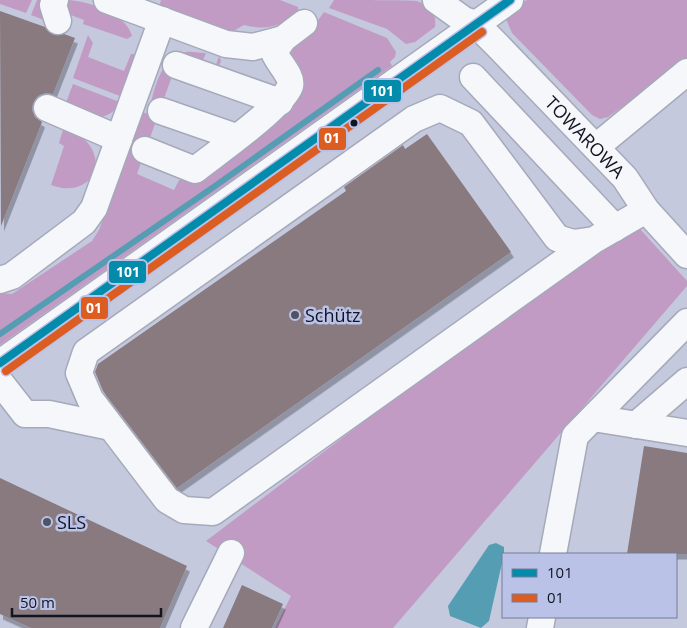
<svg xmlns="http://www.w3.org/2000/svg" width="687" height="628" viewBox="0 0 687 628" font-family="'Open Sans',sans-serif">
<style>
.green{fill:#c29bc5}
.water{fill:#549db2}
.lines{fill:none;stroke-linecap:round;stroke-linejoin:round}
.stream{stroke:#549db2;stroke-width:6}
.building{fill:#887a7f;filter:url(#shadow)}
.minor-casing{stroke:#a5a9b9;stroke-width:29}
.minor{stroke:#f6f7fa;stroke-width:26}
.bus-1-casing{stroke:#bac2e8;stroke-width:11}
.bus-2-casing{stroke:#bac2e8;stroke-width:11}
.bus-1{stroke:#038bab;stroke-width:8}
.bus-2{stroke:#dc5d22;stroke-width:8}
.bus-dot{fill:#111421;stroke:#bac2e8;stroke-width:2}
.poi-dot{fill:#505363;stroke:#bac2e8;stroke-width:2}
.labels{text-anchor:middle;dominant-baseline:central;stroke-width:5;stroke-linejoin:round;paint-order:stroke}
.street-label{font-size:18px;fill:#111421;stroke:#bac2e8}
.poi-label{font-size:18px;fill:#111421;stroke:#bac2e8;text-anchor:start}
.line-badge{stroke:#bac2e8;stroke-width:2}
.badge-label{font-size:14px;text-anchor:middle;font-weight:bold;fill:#fff}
</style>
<defs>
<filter id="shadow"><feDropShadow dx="3" dy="5.5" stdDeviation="0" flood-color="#0004"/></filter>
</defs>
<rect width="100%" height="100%" fill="#c4c9de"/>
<path class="green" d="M0,0H32L26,13L0,4Z
M37,0H44L49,22L31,15Z
M67,0C87,0 128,15 132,36L127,39L83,24L84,20L63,12Z
M161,0H280L298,7V14C278,26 268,31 244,25L230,33L159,8Z
M334,0C349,0 408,0 417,1C430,6 437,13 435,27L415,42L406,44L387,29L329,8Z
M527,0H687V60L608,117L600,119L592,115L512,33L506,19L511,8Z
M324,12L387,38L396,52L395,57L390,62L392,66L0,345V293L12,294L92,241L99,230L142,112L148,114C154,93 159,56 186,52C192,51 200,53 206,53L203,60L216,65L219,56L221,61L217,71L176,65L137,174L174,190L179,180L197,178L296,99L290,55L294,47L306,37Z
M88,35L93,43L88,57L124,71L131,54H138L125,98L73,78Z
M73,84L122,103C103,125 87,118 64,108Z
M63,130C88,137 96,147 97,173C83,188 70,192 51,185L64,146L59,143Z
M631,219L687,281V286L393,628H275L291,596L206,541Z"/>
<path class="water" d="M496,543L504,547V554L489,621L481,628L450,616L448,606L489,545Z"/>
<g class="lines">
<path class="stream" d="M0,334L215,186L378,70"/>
</g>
<path class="building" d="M0,11L45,27L54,35L64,34L75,38L53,94L46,93L38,96L33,103L32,110L35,117L42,122L1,226Z
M427,134L511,252L177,488L103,391L95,372L98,364L346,191L344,187L403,145L405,149Z
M644,446L687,453V554H627Z
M0,478L187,566L160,628H31L0,614Z
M242,585L283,604L272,628H223Z"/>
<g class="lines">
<defs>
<g id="minor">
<path d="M55,0L53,5L58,21"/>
<path d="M107,0L226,44L253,47L283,39L304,23"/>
<path id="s1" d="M436,0L464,20L476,24L498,46L625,178L646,210L687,255"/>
<path d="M176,65L280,102"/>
<path d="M473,77L615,228"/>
<path d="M47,108L119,139"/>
<path d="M161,111L236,137"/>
<path d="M596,147L687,72"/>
<path d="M145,150L195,170C215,154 283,107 290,86C293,76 278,63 274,52L283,39"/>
<path d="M594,240L213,512L184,510L167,500L90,399L79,373L86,352L414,119L440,108L471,123L557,238L573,243L594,240L646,210"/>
<path d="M0,280L12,276L84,222L94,208L162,20"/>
<path d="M0,363L510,0"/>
<path d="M0,382L25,414H49L111,427"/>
<path d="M593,418L687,433"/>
<path d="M636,425L687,381"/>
<path d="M553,554L575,436L687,322"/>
<path d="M194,628L231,553"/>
<path d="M540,628L542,617"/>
</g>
</defs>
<use href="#minor" class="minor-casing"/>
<use href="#minor" class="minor"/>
<defs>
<path id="bus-1" d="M0,363L510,0"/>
<path id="bus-2" d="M6,371L482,32"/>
</defs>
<use href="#bus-1" class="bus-1-casing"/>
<use href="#bus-2" class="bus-2-casing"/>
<use href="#bus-1" class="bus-1"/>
<use href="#bus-2" class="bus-2"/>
</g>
<circle class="bus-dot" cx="354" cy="123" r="4.5"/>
<g class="poi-dot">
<circle cx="295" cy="315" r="5"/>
<circle cx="47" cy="522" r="5"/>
</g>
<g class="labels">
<g class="street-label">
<text stroke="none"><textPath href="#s1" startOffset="204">TOWAROWA</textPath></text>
</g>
<g class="poi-label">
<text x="305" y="315">Schütz</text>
<text x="57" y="522">SLS</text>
</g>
</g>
<g class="line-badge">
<rect x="363" y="79" width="39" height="24" rx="5" fill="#038bab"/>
<rect x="318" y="127" width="29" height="24" rx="5" fill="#dc5d22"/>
<rect x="108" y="260" width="39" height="24" rx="5" fill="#038bab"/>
<rect x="80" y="296" width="29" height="24" rx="5" fill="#dc5d22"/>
</g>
<g class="badge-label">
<text x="382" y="96">101</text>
<text x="332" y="143">01</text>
<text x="128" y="277">101</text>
<text x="94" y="313">01</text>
</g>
<rect x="502" y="553" width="175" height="65" fill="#bac2e8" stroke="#767c98"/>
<rect x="512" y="569" width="25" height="8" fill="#038bab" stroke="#767c98"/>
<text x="547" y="578" font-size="15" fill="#111421">101</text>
<rect x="512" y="594" width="25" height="8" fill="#dc5d22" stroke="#767c98"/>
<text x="547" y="603" font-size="15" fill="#111421">01</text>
<path d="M12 608v8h149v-8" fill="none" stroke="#111421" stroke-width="2.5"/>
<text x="20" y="608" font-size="15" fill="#111421" stroke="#bac2e8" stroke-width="4" paint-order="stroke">50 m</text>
</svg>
